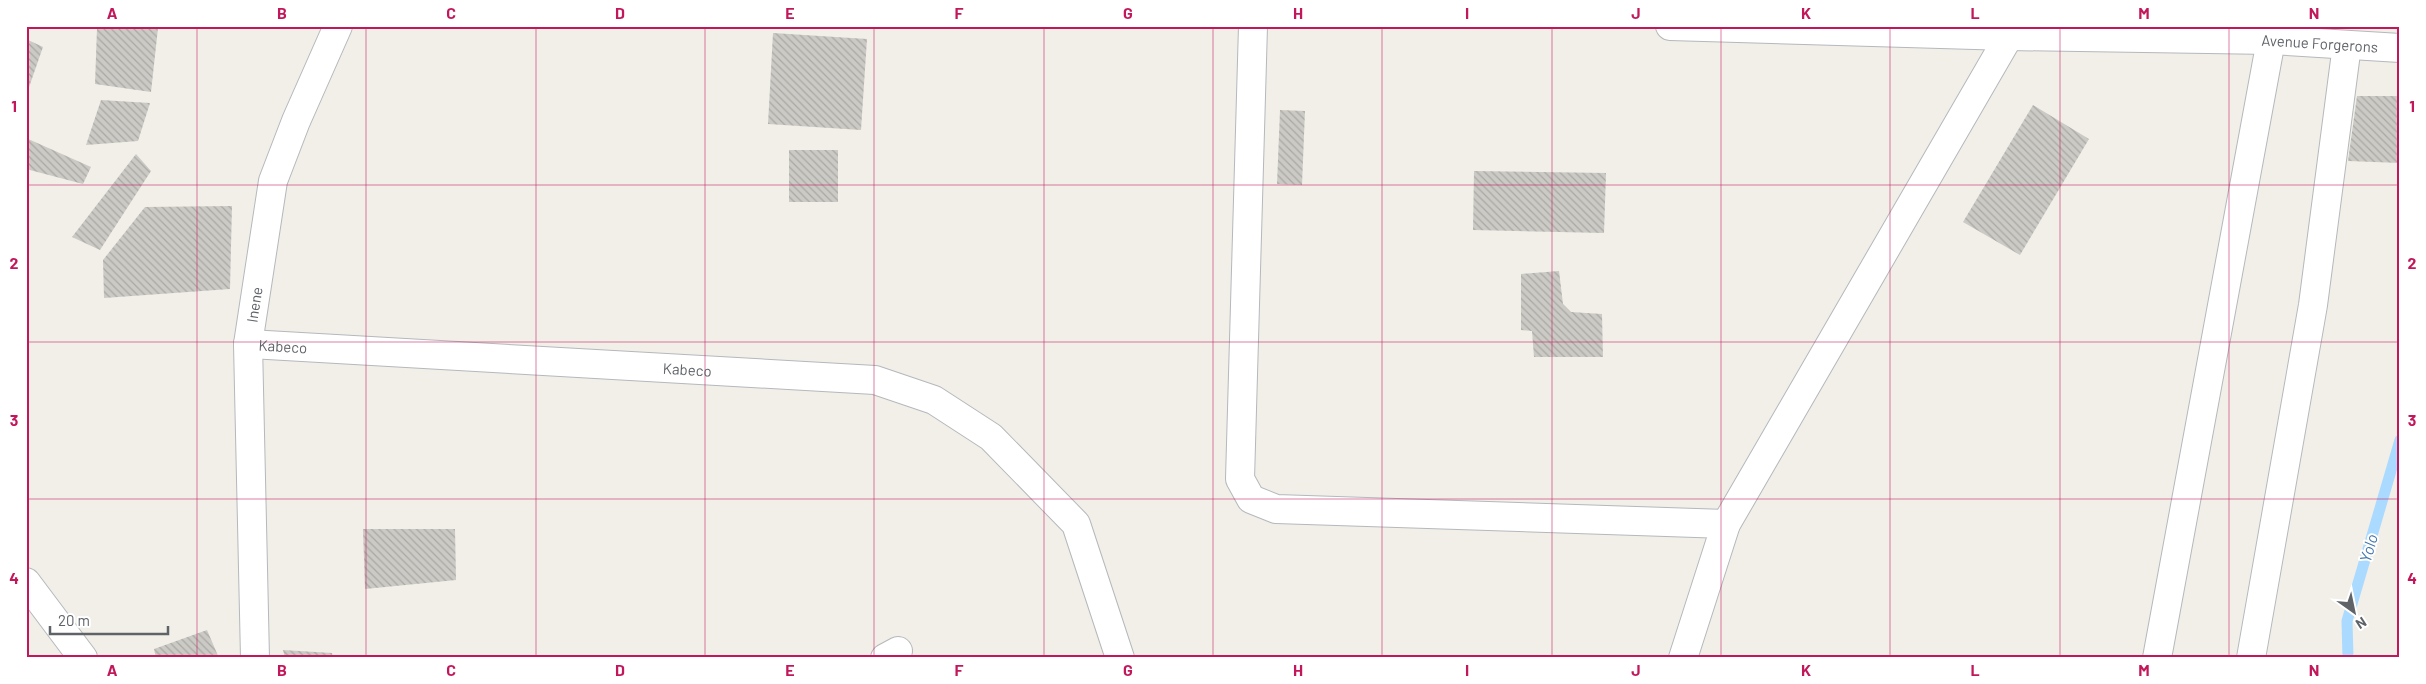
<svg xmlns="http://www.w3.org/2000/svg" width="2426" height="684" viewBox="0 0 2426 684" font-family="Barlow,sans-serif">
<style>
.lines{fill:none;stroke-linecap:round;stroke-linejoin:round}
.stream{stroke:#aadaff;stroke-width:11}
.building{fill:url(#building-back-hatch)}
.street-casing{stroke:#b5b8bc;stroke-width:30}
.street{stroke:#fff;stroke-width:28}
.grid{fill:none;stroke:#c2185b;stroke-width:1;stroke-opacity:0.55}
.labels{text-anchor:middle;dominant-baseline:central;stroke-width:4;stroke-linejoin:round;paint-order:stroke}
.street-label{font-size:15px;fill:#5f6368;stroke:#fff}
.water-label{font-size:16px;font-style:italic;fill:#4174aa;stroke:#fff}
.neatline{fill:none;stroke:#c2185b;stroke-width:2}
.grid-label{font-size:16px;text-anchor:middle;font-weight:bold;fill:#c2185b}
</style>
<defs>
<pattern id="building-back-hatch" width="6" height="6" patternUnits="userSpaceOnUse" patternTransform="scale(1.25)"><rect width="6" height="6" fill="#cccac5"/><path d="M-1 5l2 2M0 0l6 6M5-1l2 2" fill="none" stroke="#a9a8a4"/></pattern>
</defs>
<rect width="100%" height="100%" fill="#f1efe8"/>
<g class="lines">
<path class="stream" d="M2348,658L2347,621L2400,440"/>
</g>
<path class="building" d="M97,28H158L151,92L95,84Z
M773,33L867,39L861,130L768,124Z
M26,39L43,47L27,93H26Z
M2357,96H2400V163L2348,161Z
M101,100L150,103L138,141L86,145Z
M2033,105L2089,139L2020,255L1963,222Z
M1280,110L1305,111L1302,185L1277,184Z
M26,138L91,167L83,184L26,169Z
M789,150H838V202H789Z
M136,154L151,171L100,250L72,237Z
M1474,171L1606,173L1604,233L1473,230Z
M232,206L230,289L104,298L103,260L145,207Z
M1559,271L1563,304L1571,312L1602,314L1603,357H1534L1532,331L1521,330V274Z
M363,529H455L456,580L365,589Z
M207,630L219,658H156L154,649Z
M283,650L332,653L333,658H285Z"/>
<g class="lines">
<defs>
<g id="street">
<path d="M1253,26L1240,479L1251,499L1276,509L1726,524"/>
<path id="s1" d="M1670,26L2009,36L2271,40L2400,48"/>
<path id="s2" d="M248,344L875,380L934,400L991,437L1076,524L1120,658"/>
<path d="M26,582L83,658"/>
<path id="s3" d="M255,658L248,344L273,181L296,121L338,26"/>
<path d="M885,658L898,651"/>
<path d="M1683,658L1726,524L2009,36"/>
<path d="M2157,658L2271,40"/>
<path d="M2251,658L2313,305L2347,45"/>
</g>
</defs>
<use href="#street" class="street-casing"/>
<use href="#street" class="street"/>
</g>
<path class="grid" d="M197,26V658M366,26V658M536,26V658M705,26V658M874,26V658M1044,26V658M1213,26V658M1382,26V658M1552,26V658M1721,26V658M1890,26V658M2060,26V658M2229,26V658M26,185H2400M26,342H2400M26,499H2400"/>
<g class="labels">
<g class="street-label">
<text stroke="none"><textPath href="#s1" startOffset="650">Avenue Forgerons</textPath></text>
<text stroke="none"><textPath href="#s3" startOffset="354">Inene</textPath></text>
<text stroke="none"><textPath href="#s2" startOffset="35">Kabeco</textPath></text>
<text stroke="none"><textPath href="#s2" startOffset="440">Kabeco</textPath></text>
</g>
<g class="water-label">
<text transform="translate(2368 548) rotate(-74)">Yolo</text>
</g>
</g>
<rect width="2426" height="684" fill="none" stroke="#ffffff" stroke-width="55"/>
<g transform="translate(2354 612) rotate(147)" stroke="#ffffff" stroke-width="4" paint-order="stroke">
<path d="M0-4L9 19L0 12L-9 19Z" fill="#5f6368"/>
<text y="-8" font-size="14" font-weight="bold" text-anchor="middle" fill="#5f6368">N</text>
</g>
<path d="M50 626v8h118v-8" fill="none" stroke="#5f6368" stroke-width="2.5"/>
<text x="58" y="626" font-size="15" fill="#5f6368" stroke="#ffffff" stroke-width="4" paint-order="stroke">20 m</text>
<rect x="28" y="28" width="2370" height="628" class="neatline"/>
<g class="grid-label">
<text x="112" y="19">A</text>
<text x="282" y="19">B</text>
<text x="451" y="19">C</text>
<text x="620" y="19">D</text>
<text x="790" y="19">E</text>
<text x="959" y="19">F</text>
<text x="1128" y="19">G</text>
<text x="1298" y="19">H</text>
<text x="1467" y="19">I</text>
<text x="1636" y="19">J</text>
<text x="1806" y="19">K</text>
<text x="1975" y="19">L</text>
<text x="2144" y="19">M</text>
<text x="2314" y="19">N</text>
<text x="14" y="112">1</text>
<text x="2412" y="112">1</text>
<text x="14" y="269">2</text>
<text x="2412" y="269">2</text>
<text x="14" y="426">3</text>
<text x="2412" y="426">3</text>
<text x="14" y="584">4</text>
<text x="2412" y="584">4</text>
<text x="112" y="676">A</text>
<text x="282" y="676">B</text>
<text x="451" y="676">C</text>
<text x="620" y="676">D</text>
<text x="790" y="676">E</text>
<text x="959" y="676">F</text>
<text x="1128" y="676">G</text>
<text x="1298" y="676">H</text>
<text x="1467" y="676">I</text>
<text x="1636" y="676">J</text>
<text x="1806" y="676">K</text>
<text x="1975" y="676">L</text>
<text x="2144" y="676">M</text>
<text x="2314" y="676">N</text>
</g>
</svg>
